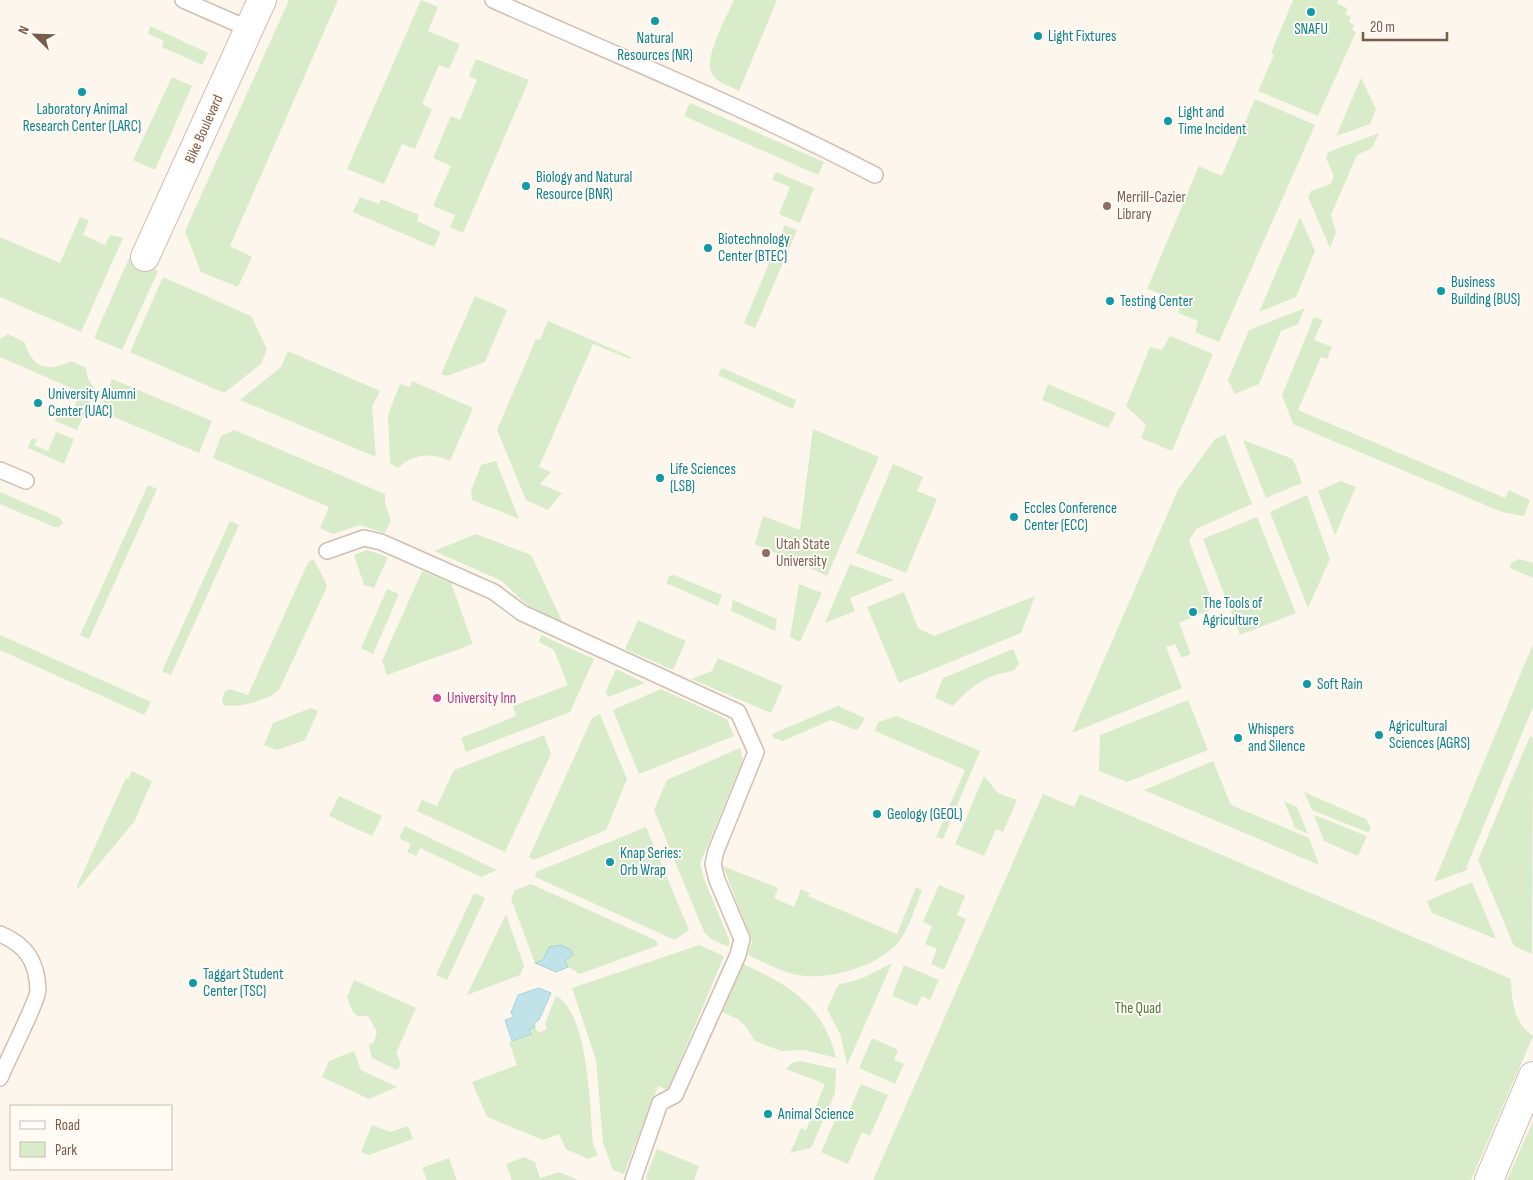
<svg xmlns="http://www.w3.org/2000/svg" width="1533" height="1180" viewBox="0 0 1533 1180" font-family="'Sofia Sans Condensed',sans-serif">
<style>
.green{fill:#d8ecc9}
.water{fill:#bfe3e8;stroke:#a5d3da}
.lines{fill:none;stroke-linecap:round;stroke-linejoin:round}
.lane-casing{stroke:#d1beb0;stroke-width:18}
.street-casing{stroke:#d1beb0;stroke-width:30}
.lane{stroke:#fff;stroke-width:15}
.street{stroke:#fff;stroke-width:28}
.culture-dot{fill:#0f9aa8;stroke:#fffaf3;stroke-width:2}
.education-dot{fill:#8d6e63;stroke:#fffaf3;stroke-width:2}
.hotel-dot{fill:#d1479c;stroke:#fffaf3;stroke-width:2}
.labels{text-anchor:middle;dominant-baseline:central;stroke-width:4;stroke-linejoin:round;paint-order:stroke}
.culture-label{font-size:15px;fill:#0d838f;stroke:#fffaf3;text-anchor:start}
.street-label{font-size:15px;fill:#7a5c4d;stroke:#fffaf3}
.education-label{font-size:15px;fill:#785e54;stroke:#fffaf3;text-anchor:start}
.hotel-label{font-size:15px;fill:#b23c85;stroke:#fffaf3;text-anchor:start}
.park-label{font-size:15px;fill:#537a41;stroke:#fffaf3}
</style>
<rect width="100%" height="100%" fill="#fdf6ec"/>
<path class="green" d="M289,0H338L230,246L252,257L238,287L201,272L185,231Z
M421,0L438,7L428,31L460,44L449,69L439,65L422,104L432,109L415,149L402,144L384,184L347,169Z
M734,0H777L739,91C730,86 718,83 712,74C703,58 727,16 734,0Z
M1293,0H1338L1337,3L1348,9L1345,14L1351,17L1349,22L1354,25L1352,30L1356,32L1318,116L1258,91L1274,55L1271,53Z
M150,26L208,53L202,65L162,47L164,41L148,34Z
M476,59L529,80L463,233L450,227L455,215L433,206L451,166L433,158L451,116L460,120L477,80L469,76Z
M172,77L192,86L155,170L133,160Z
M1361,78L1376,109L1370,124L1336,136Z
M1255,99L1315,125L1219,342L1195,332L1198,321L1178,313L1182,302L1147,289L1199,166L1222,176Z
M690,103L824,162L818,175L684,116Z
M1379,133L1372,148L1357,155L1331,215L1336,232L1330,248L1308,197L1311,191L1331,184L1334,176L1326,158L1328,152Z
M776,172L814,188L800,223L779,214L790,187L772,180Z
M360,197L379,204L381,199L419,215L417,221L441,232L434,247L353,212Z
M80,217L89,220L83,235L105,245L110,235L123,238L81,332L0,297V237L60,263Z
M1300,217L1315,251L1296,297L1259,312Z
M785,225L797,230L755,328L744,323Z
M129,258L158,271L122,350L94,338Z
M163,277L251,316L267,349L261,364L224,393L130,352Z
M475,296L507,310L485,362L447,376L441,374Z
M1305,308L1298,324L1281,331L1259,384L1235,394L1228,380L1249,330Z
M1314,317L1323,320L1314,340L1332,347L1327,359L1321,357L1298,410L1505,498L1509,490L1530,500L1524,516L1502,512L1293,424L1282,395Z
M548,321L631,357L630,359L593,344L539,467L551,472L540,484L562,493L548,510L526,500L497,430L536,339L540,340Z
M8,334L25,343C32,368 48,373 71,361L86,368L88,379L95,389L77,430L55,421L57,413L70,418L80,392L0,357V339Z
M1170,336L1213,354L1172,451L1141,438L1146,425L1126,406L1150,347L1162,350Z
M288,351L380,391L372,407L376,457L240,400L281,367Z
M722,368L796,400L793,409L718,375Z
M112,379L212,421L199,453L100,411Z
M412,381L473,408L450,461C432,452 413,454 398,468L390,463L388,415L400,384L410,387Z
M1048,384L1116,413L1108,428L1042,400Z
M813,429L879,457L827,576L755,544L763,516L800,530Z
M234,430L385,494V504L391,520L385,533L360,525L333,534L320,528L329,507L213,458L221,436Z
M56,432L74,439L64,464L28,448L32,438L37,440L34,445L48,451Z
M1225,434L1252,504L1196,529L1189,541L1215,608L1179,623L1191,654L1182,658L1175,644L1166,647L1182,688L1072,733L1178,490L1215,439Z
M1243,440L1293,459L1302,483L1266,498Z
M496,461L519,519L472,500L471,491L481,465Z
M893,464L923,477L917,491L937,499L906,573L856,553Z
M1341,481L1356,487L1335,535L1318,491Z
M148,485L157,489L89,639L80,635Z
M0,492L60,518L63,523L59,527H54L0,504Z
M1307,495L1330,559L1308,608L1270,512Z
M1257,517L1296,613L1240,635L1203,539Z
M230,521L239,525L171,675L162,671Z
M476,534L531,555L563,623L527,605L502,581L434,551Z
M367,550L388,557L374,588L364,585L354,555Z
M1519,559L1533,563V578L1510,568L1511,563Z
M314,560L327,585L326,589L279,690C266,701 240,708 223,705L222,700L225,691L229,689L248,695L306,567L309,561Z
M850,564L894,580L850,598L855,611L825,623Z
M422,571L451,583L473,644L387,675L382,661Z
M674,575L722,595L718,606L666,583L669,576Z
M799,584L822,593L800,642L790,637Z
M387,589L399,594L373,654L361,648Z
M904,592L918,628L934,636L1035,596L1021,633L899,683L867,607Z
M733,600L777,619L775,631L731,611Z
M638,620L686,641L673,670L625,649Z
M0,635L151,702L144,715L0,650Z
M541,635L594,659L570,712L466,752L461,738L516,716L513,706L568,685L554,650L539,642Z
M1533,644V707L1467,866V870L1434,882Z
M1013,649L1019,663L1014,671C987,674 971,686 953,706L935,698L943,678Z
M718,658L783,686L771,713L691,679L712,671Z
M616,669L645,683L608,697L606,691Z
M661,689L727,719L734,736L639,774L613,710Z
M1188,700L1208,750L1127,782L1099,771L1100,735Z
M838,706L865,718L860,727L856,730L831,720L783,741L774,738L772,734Z
M311,708L318,711L305,740L277,750L264,745L273,723Z
M600,714L627,779L606,830L534,860L529,857L592,718Z
M897,716L980,751L943,839L936,837L965,770L875,731L878,722Z
M544,735L551,754L505,852L417,811L422,800L437,806L454,770Z
M1530,736L1533,738L1532,954L1514,946L1478,860Z
M740,748L743,760L700,864L704,879L729,939V947L711,939L704,932L654,810L667,780Z
M1213,761L1231,805L1309,838L1319,865L1144,790Z
M132,771L152,781L134,822L78,889L77,886L126,778L128,779Z
M984,776L998,793L1017,800L1003,832L996,829L984,856L955,844Z
M1304,792L1366,819L1371,828L1369,833L1312,810Z
M1043,794L1074,807L1080,794L1511,979C1512,1001 1513,1022 1533,1036L1471,1180H873Z
M339,796L382,816L372,836L329,816Z
M1284,801L1297,807L1308,834L1295,828Z
M1314,815L1367,836L1358,856L1324,841Z
M405,826L497,870L481,877L420,848L416,856L407,852L411,844L399,838Z
M646,827L689,930L675,940L535,877L536,872Z
M723,866L778,888L774,898L794,907L801,889L810,893L808,896L897,934L916,887L922,890C916,905 911,923 902,937C885,965 829,981 798,975C780,972 764,962 748,955L752,941Z
M1472,882L1496,939L1432,913L1427,901Z
M531,884L655,940L659,945L580,974L568,967L556,972L535,963L511,899L515,890Z
M939,885L965,896L957,915L966,919L944,970L931,964L937,949L925,944L932,926L923,922Z
M474,893L485,898L447,980L436,975Z
M506,914L524,966L520,975L467,995Z
M699,945L724,956L668,1090L658,1086L624,1174L613,1170L603,1143L596,1060L572,988Z
M892,963L847,1065L841,1036L827,1009L838,985L863,978Z
M743,964C790,985 823,1005 836,1058L805,1050L781,1051L755,1041L746,1027L738,1019L722,1012Z
M904,965L939,980L930,1000L922,996L917,1006L892,996Z
M354,980L416,1008L396,1053L401,1064L397,1070L372,1058L369,1045L374,1042L377,1032L368,1016H358L353,1012L347,997Z
M556,996C589,1013 590,1110 593,1144L598,1155L588,1159L566,1149L559,1134L543,1140L487,1117L472,1082L517,1065L509,1042L530,1034L529,1029L535,1027L538,1033L547,1029L545,1023Z
M872,1038L898,1050L894,1060L904,1064L895,1084L859,1068Z
M354,1051L361,1070L397,1087L369,1099L322,1077L329,1061Z
M800,1061L836,1069L835,1093L811,1148L790,1153L801,1128L806,1130L825,1084L786,1069L792,1063Z
M861,1084L888,1095L870,1136L862,1132L848,1164L821,1152L840,1109L849,1112Z
M1533,1121V1180H1507Z
M372,1125L390,1132L408,1126L413,1139L369,1155L361,1152Z
M657,1149L699,1166L694,1180H647L646,1176Z
M524,1157L535,1162L540,1178L559,1172L578,1180H512L506,1164Z
M449,1158L457,1180H427L422,1168Z"/>
<path class="water" d="M561,945L571,950L573,955L565,961L568,967L556,972L535,963L543,960L549,947Z
M539,988L551,993L539,1020L534,1023L535,1027L529,1029L531,1034L512,1041L505,1020L514,1017L511,1013L518,995Z"/>
<g class="lines">
<defs>
<path id="lane" d="M183,0L249,29
M493,0C620,57 751,110 875,175
M0,470L26,481
M327,551L364,538L381,542L494,592L522,613L738,712L756,752L716,851L713,864L717,880L742,939L738,955L675,1095L660,1103L633,1180
M0,934C26,945 37,961 38,990C38,1000 6,1063 0,1078"/>
<path id="street" d="M145,257L262,0
M1489,1180L1533,1076"/>
</defs>
<use href="#lane" class="lane-casing"/>
<use href="#street" class="street-casing"/>
<use href="#lane" class="lane"/>
<use href="#street" class="street"/>
</g>
<g class="culture-dot">
<circle cx="1311" cy="12" r="5"/>
<circle cx="655" cy="21" r="5"/>
<circle cx="1038" cy="36" r="5"/>
<circle cx="82" cy="92" r="5"/>
<circle cx="1168" cy="121" r="5"/>
<circle cx="526" cy="186" r="5"/>
<circle cx="708" cy="248" r="5"/>
<circle cx="1441" cy="291" r="5"/>
<circle cx="1110" cy="301" r="5"/>
<circle cx="38" cy="403" r="5"/>
<circle cx="660" cy="478" r="5"/>
<circle cx="1014" cy="517" r="5"/>
<circle cx="1193" cy="612" r="5"/>
<circle cx="1307" cy="684" r="5"/>
<circle cx="1379" cy="735" r="5"/>
<circle cx="1238" cy="738" r="5"/>
<circle cx="877" cy="814" r="5"/>
<circle cx="610" cy="862" r="5"/>
<circle cx="193" cy="983" r="5"/>
<circle cx="768" cy="1114" r="5"/>
</g>
<g class="education-dot">
<circle cx="1107" cy="206" r="5"/>
<circle cx="766" cy="553" r="5"/>
</g>
<circle class="hotel-dot" cx="437" cy="698" r="5"/>
<g class="labels">
<g class="culture-label">
<text x="1311" y="29" text-anchor="middle">SNAFU</text>
<text x="1048" y="36">Light Fixtures</text>
<text x="655" y="38" text-anchor="middle">Natural<tspan x="655" dy="17">Resources (NR)</tspan></text>
<text x="82" y="109" text-anchor="middle">Laboratory Animal<tspan x="82" dy="17">Research Center (LARC)</tspan></text>
<text x="1178" y="112">Light and<tspan x="1178" dy="17">Time Incident</tspan></text>
<text x="536" y="177">Biology and Natural<tspan x="536" dy="17">Resource (BNR)</tspan></text>
<text x="718" y="239">Biotechnology<tspan x="718" dy="17">Center (BTEC)</tspan></text>
<text x="1451" y="282">Business<tspan x="1451" dy="17">Building (BUS)</tspan></text>
<text x="1120" y="301">Testing Center</text>
<text x="48" y="394">University Alumni<tspan x="48" dy="17">Center (UAC)</tspan></text>
<text x="670" y="469">Life Sciences<tspan x="670" dy="17">(LSB)</tspan></text>
<text x="1024" y="508">Eccles Conference<tspan x="1024" dy="17">Center (ECC)</tspan></text>
<text x="1203" y="603">The Tools of<tspan x="1203" dy="17">Agriculture</tspan></text>
<text x="1317" y="684">Soft Rain</text>
<text x="1389" y="726">Agricultural<tspan x="1389" dy="17">Sciences (AGRS)</tspan></text>
<text x="1248" y="729">Whispers<tspan x="1248" dy="17">and Silence</tspan></text>
<text x="887" y="814">Geology (GEOL)</text>
<text x="620" y="853">Knap Series:<tspan x="620" dy="17">Orb Wrap</tspan></text>
<text x="203" y="974">Taggart Student<tspan x="203" dy="17">Center (TSC)</tspan></text>
<text x="778" y="1114">Animal Science</text>
</g>
<g class="street-label">
<text transform="translate(204 129) rotate(-66)">Bike Boulevard</text>
</g>
<g class="education-label">
<text x="1117" y="197">Merrill-Cazier<tspan x="1117" dy="17">Library</tspan></text>
<text x="776" y="544">Utah State<tspan x="776" dy="17">University</tspan></text>
</g>
<g class="hotel-label">
<text x="447" y="698">University Inn</text>
</g>
<g class="park-label">
<text x="1138" y="1008">The Quad</text>
</g>
</g>
<rect x="10" y="1105" width="162" height="65" fill="#fffaf3" stroke="#cabbb1"/>
<rect x="20" y="1121" width="25" height="8" fill="#ffffff" stroke="#cabbb1"/>
<text x="55" y="1130" font-size="15" fill="#7a5c4d">Road</text>
<rect x="20" y="1142" width="25" height="15" fill="#d8ecc9" stroke="#cabbb1"/>
<text x="55" y="1155" font-size="15" fill="#7a5c4d">Park</text>
<g transform="translate(35 35) rotate(293)" stroke="#fffaf3" stroke-width="4" paint-order="stroke">
<path d="M0-4L9 19L0 12L-9 19Z" fill="#7a5c4d"/>
<text y="-8" font-size="14" font-weight="bold" text-anchor="middle" fill="#7a5c4d">N</text>
</g>
<path d="M1363 32v8h84v-8" fill="none" stroke="#7a5c4d" stroke-width="2.5"/>
<text x="1370" y="32" font-size="15" fill="#7a5c4d" stroke="#fffaf3" stroke-width="4" paint-order="stroke">20 m</text>
</svg>
